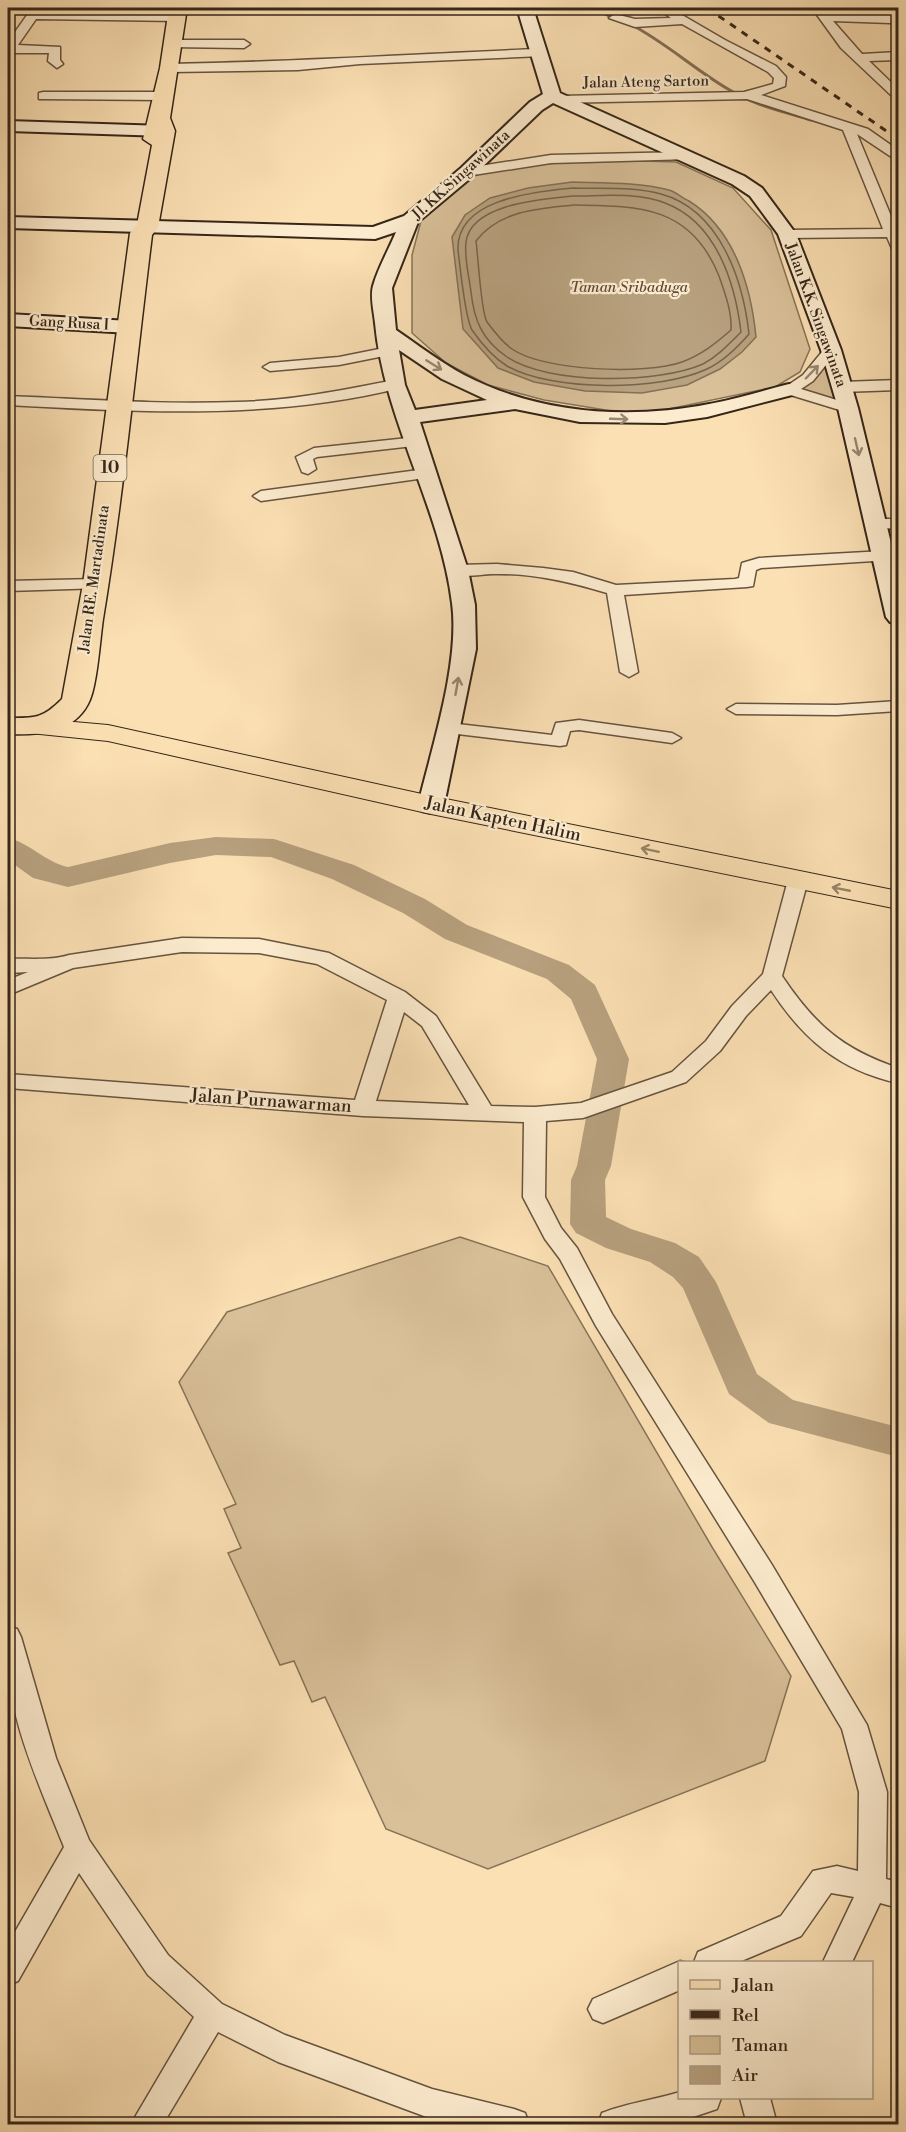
<svg xmlns="http://www.w3.org/2000/svg" width="906" height="2132" viewBox="0 0 906 2132" font-family="'Libre Bodoni',serif">
<style>
.green{fill:#d9c099;stroke:#877358;stroke-width:1.5}
.water{fill:#b8a17f;stroke:#847056;stroke-width:1.5}
.lines{fill:none;stroke-linecap:round;stroke-linejoin:round}
.shore{stroke:#76644c;stroke-width:1.5}
.stream{stroke:#847056;stroke-width:3}
.river{fill:#b8a17f;fill-rule:evenodd}
.street-casing{stroke:#66543f;stroke-width:3}
.secondary-casing{stroke:#352618;stroke-width:4}
.primary-casing{stroke:#352618;stroke-width:2}
.highway-casing{stroke:#352618;stroke-width:3}
.street{fill:#fcebce;fill-rule:evenodd}
.secondary{fill:#fcebce;fill-rule:evenodd}
.primary{fill:#fbe0b4;fill-rule:evenodd}
.highway{fill:#fbe0b4;fill-rule:evenodd}
.rail{stroke:#352618;stroke-width:3;stroke-dasharray:7 7;stroke-linecap:butt}
.oneway{stroke:#988873}
.oneway2{stroke:#988366}
.labels{text-anchor:middle;dominant-baseline:central;stroke-width:4.5;stroke-linejoin:round;paint-order:stroke}
.far-street-label{font-size:15px;fill:#352618;stroke:#fcebce}
.far-park-label{font-size:15px;font-style:italic;fill:#5e4c38;stroke:#fcebce}
.shield{fill:#fcebce;stroke:#71614f;stroke-width:1.5}
.shield-label{font-size:16px;font-weight:bold;fill:#352618}
.street-label{font-size:18px;fill:#352618;stroke:#fcebce}
</style>
<rect width="100%" height="100%" fill="#fbe0b4"/>
<filter id="stains"><feTurbulence type="fractalNoise" baseFrequency=".00333" numOctaves="4"/><feColorMatrix values="0 0 0 0 .2 0 0 0 0 .09 0 0 0 0 .02 0 0 0 .5 -.17"/></filter>
<radialGradient id="worn" r=".72"><stop offset=".6" stop-color="#630" stop-opacity="0"/><stop offset="1" stop-color="#630" stop-opacity=".3"/></radialGradient>
<path class="green" d="M609,160L676,162L733,188L771,230L810,349L800,372L775,387L654,412H618L544,400L488,385L446,363L412,333V255L421,221L454,190L477,173L555,163Z
M831,354L846,404L797,390L820,373Z
M460,1237L548,1266L712,1547L791,1676L765,1761L488,1869L386,1829L325,1697L312,1702L294,1661L280,1665L228,1553L241,1548L224,1509L236,1504L179,1382L227,1312Z"/>
<path class="water" d="M572,182C604,183 638,182 669,190C676,192 682,198 689,201C734,229 751,286 756,337L742,352L720,369L687,385L642,393L585,391L534,382L498,368L463,329L452,237L465,215L490,198L528,188Z"/>
<g class="lines">
<path class="shore" d="M573,188C602,189 633,186 661,194C720,210 743,280 749,334C737,348 724,361 707,369C660,391 554,392 507,366C494,358 481,343 472,330C465,318 460,266 458,250C456,198 536,192 573,188Z
M573,196C603,196 637,192 665,203C716,222 735,282 741,332C729,344 718,356 703,364C658,384 548,385 507,357C482,340 474,320 471,292C469,276 464,257 466,242C471,203 545,199 573,196Z
M574,205C640,206 691,206 719,276C725,293 732,312 731,330C715,344 701,355 682,362C646,375 543,371 512,349C503,343 493,330 487,322C481,313 478,255 476,241C500,210 538,209 574,205Z"/>
<path class="stream" d="M593,8L615,19
M630,24C665,42 694,69 728,89C753,105 782,111 811,120"/>
<path class="river" d="M216,837L274,839L354,865L425,899L467,925L569,965L595,985L629,1059L611,1166L605,1180L606,1217L631,1229L675,1243L699,1257L716,1282L757,1374L793,1400L898,1427V1457L769,1423L729,1394L683,1288L673,1277L650,1262L606,1248L576,1233L570,1224L571,1180L577,1166L597,1059L571,999L547,979L445,939L403,913L332,879L271,857L216,855L170,863L68,887L33,878L8,860V838C30,843 45,862 68,867L170,843Z"/>
<defs>
<path id="street" d="M32,8H43L41,12L178,13L184,17L178,21L36,19L18,45L60,47V60L63,64L57,68L48,61L49,53H8V42Z
M657,8H670L725,40L776,66L786,77L785,86L761,95L868,129L898,150V159L893,158L857,134L898,233V252L893,251L887,237L787,238L780,234L787,230L883,229L843,130L747,99L556,103L554,100L560,96L744,92L773,84L774,78L768,72L682,24L635,27L609,18L615,14L635,19L671,18Z
M812,8H824L828,14L885,15L888,8H898L896,19L890,23L833,21L862,54L898,52V60L869,61L898,89V99L894,98L841,48Z
M174,40H244L250,44L244,48L170,47L168,44Z
M538,49L542,50V56L360,64L298,70L170,72L164,68L170,64C293,62 415,54 538,49Z
M43,92H165L171,96L165,100L39,99V93Z
M686,152L692,156L691,159L551,163L467,176L460,172L467,168L551,155Z
M831,346L838,350L813,381L801,389L853,405L856,408L853,411H843L784,393L781,390L803,375L826,347Z
M389,347L394,348L396,351L394,354L339,365L270,371L263,367L270,363L339,357Z
M395,380L400,382L403,385L400,388C272,420 138,412 8,405V396C84,399 160,405 237,402C290,401 343,390 395,380Z
M898,380V390L842,392L834,387L842,382Z
M417,437L422,439L425,442L422,445L317,457L313,459L316,469L308,474L302,472L296,457L314,448Z
M426,469L434,474L432,477L261,501L253,496L261,491Z
M875,519H898V529L869,527L867,524Z
M884,551L892,556L890,560L761,568L756,570L753,586L747,587L624,595L638,672L629,677L620,672L607,593C570,582 532,573 493,574C481,574 456,580 449,570L457,565L497,564L543,568L573,572L616,585L735,579L739,578L742,563L759,558Z
M96,579L102,580L104,584L102,588L8,591V581Z
M898,701V711L837,715L736,714L727,709L736,704L837,705Z
M579,720L672,733L681,738L672,743L579,730L570,731L566,745L560,746L449,733L440,728L449,723L552,735L556,723Z
M798,874L805,876L808,880L782,976C815,1025 842,1049 898,1068V1083C839,1070 803,1039 771,990L746,1016L720,1051L686,1082L583,1118L546,1121L545,1197L561,1228L577,1248L612,1314L772,1565L867,1725L887,1792L886,1879L898,1882V1908L880,1903L852,1962H823L854,1897L831,1893L801,1936L739,1962H694L698,1952L781,1916L813,1871L837,1866L858,1871L859,1792L842,1729L754,1581L596,1326L560,1259L545,1239L523,1197L524,1122L363,1116L8,1088V1074L355,1100L387,1000L317,964L259,953L182,952L73,968L8,995V980L28,972L8,973V959C28,958 50,961 69,955L182,938L259,939L329,953L405,992L436,1016L491,1106L535,1107L581,1103L672,1072L706,1041L732,1006L763,974L788,880L791,876ZM404,1012L422,1026L469,1105L376,1101Z
M8,1626L17,1629L21,1637L56,1758L89,1840L168,1955L222,2004L285,2035L432,2089L514,2109L525,2113L529,2124H454L432,2119L278,2062L218,2032L163,2124H131L194,2017L148,1975L79,1873L18,1981L8,1985V1944L64,1847C36,1777 0,1702 8,1626Z
M680,1961L684,1962H680V1990L603,2023L593,2019L588,2009L593,1999Z
M680,2092V2098H721L717,2109L672,2124H598L602,2113C627,2103 654,2100 680,2092Z
M740,2098H770L777,2124H747Z"/>
<path id="secondary" d="M517,8H533L560,93L744,176L762,188L796,234L841,350L858,408L898,572V624L890,622L886,617L838,408L821,350L778,234L750,196L732,184L553,103L542,110L473,176L418,222L392,288L396,330C418,345 440,362 464,375C539,414 628,420 709,404C736,399 762,391 789,384L796,386L799,390L796,394L707,417L665,423L580,422L515,409L420,422L468,570L475,605L476,649L444,805L440,811L431,813L422,811L418,805C432,747 460,662 452,603C440,507 384,420 375,323C374,312 370,297 373,286C378,268 389,249 396,232L375,239L8,228V217L373,227L404,216L461,168L530,102L543,94ZM399,350L442,379L487,400L415,410L405,385Z
M8,121L165,126L174,131L165,136L8,131Z
M8,314L130,321L140,327L130,333L8,326Z"/>
<path id="primary" d="M40,719L108,725L431,796L898,891V909L431,814L108,741L30,733L26,727L30,721Z"/>
<path id="highway" d="M169,8H187L170,118L175,131L158,227L152,235C136,363 124,492 103,619C100,639 97,689 88,704C72,734 38,735 8,734V718C35,718 42,719 62,699L83,584L130,233L137,225L152,145L143,139L160,68Z"/>
</defs>
<use href="#street" class="street-casing"/>
<use href="#secondary" class="secondary-casing"/>
<use href="#primary" class="primary-casing"/>
<use href="#highway" class="highway-casing"/>
<use href="#street" class="street"/>
<use href="#secondary" class="secondary"/>
<use href="#primary" class="primary"/>
<use href="#highway" class="highway"/>
<path class="rail" d="M707,8L898,139"/>
</g>
<defs><path id="oneway-shaft" d="M-6 0H5M1.5-3L5.5 0L1.5 3" fill="none" stroke-width="1.6" stroke-linecap="round" stroke-linejoin="round" transform="scale(1.5)"/></defs>
<g class="oneway">
<use href="#oneway-shaft" transform="translate(434 365) rotate(32)"/>
<use href="#oneway-shaft" transform="translate(812 372) rotate(-46)"/>
<use href="#oneway-shaft" transform="translate(619 419) rotate(2)"/>
<use href="#oneway-shaft" transform="translate(857 447) rotate(77)"/>
<use href="#oneway-shaft" transform="translate(457 686) rotate(-80)"/>
</g>
<g class="oneway2">
<use href="#oneway-shaft" transform="translate(650 850) rotate(-168)"/>
<use href="#oneway-shaft" transform="translate(841 889) rotate(-169)"/>
</g>
<g class="labels">
<g class="far-street-label">
<text transform="translate(646 82) rotate(-1)">Jalan Ateng Sarton</text>
<text transform="translate(461 175) rotate(-42)">Jl. KK.Singawinata</text>
<text transform="translate(816 315) rotate(70)">Jalan K.K. Singawinata</text>
<text transform="translate(69 323) rotate(3)">Gang Rusa I</text>
<text transform="translate(94 579) rotate(-82)">Jalan RE. Martadinata</text>
</g>
<g class="far-park-label">
<text x="629" y="287">Taman Sribaduga</text>
</g>
<rect class="shield" x="93.5" y="455" width="33" height="26" rx="4.5"/>
<g class="shield-label">
<text x="110" y="468">10</text>
</g>
<g class="street-label">
<text transform="translate(503 819) rotate(12)">Jalan Kapten Halim</text>
<text transform="translate(271 1101) rotate(4)">Jalan Purnawarman</text>
</g>
</g>
<rect width="906" height="2132" fill="none" stroke="#fbe0b4" stroke-width="30"/>
<rect x="9" y="9" width="888" height="2114" fill="none" stroke="#352618" stroke-width="3"/>
<rect x="15" y="15" width="876" height="2102" fill="none" stroke="#352618" stroke-width="1.5"/>
<rect x="678" y="1961" width="195" height="138" fill="#fcebce" stroke="#ac9c85" stroke-width="1.5"/>
<rect x="690" y="1980" width="30" height="9" fill="#fbe0b4" stroke="#ac9c85" stroke-width="1.5"/>
<text x="732" y="1991" font-size="18" fill="#352618">Jalan</text>
<rect x="690" y="2010" width="30" height="9" fill="#352618" stroke="#ac9c85" stroke-width="1.5"/>
<text x="732" y="2021" font-size="18" fill="#352618">Rel</text>
<rect x="690" y="2036" width="30" height="18" fill="#d9c099" stroke="#ac9c85" stroke-width="1.5"/>
<text x="732" y="2051" font-size="18" fill="#352618">Taman</text>
<rect x="690" y="2066" width="30" height="18" fill="#b8a17f" stroke="#ac9c85" stroke-width="1.5"/>
<text x="732" y="2081" font-size="18" fill="#352618">Air</text>
<rect width="100%" height="100%" filter="url(#stains)"/>
<rect width="100%" height="100%" fill="url(#worn)"/>
</svg>
